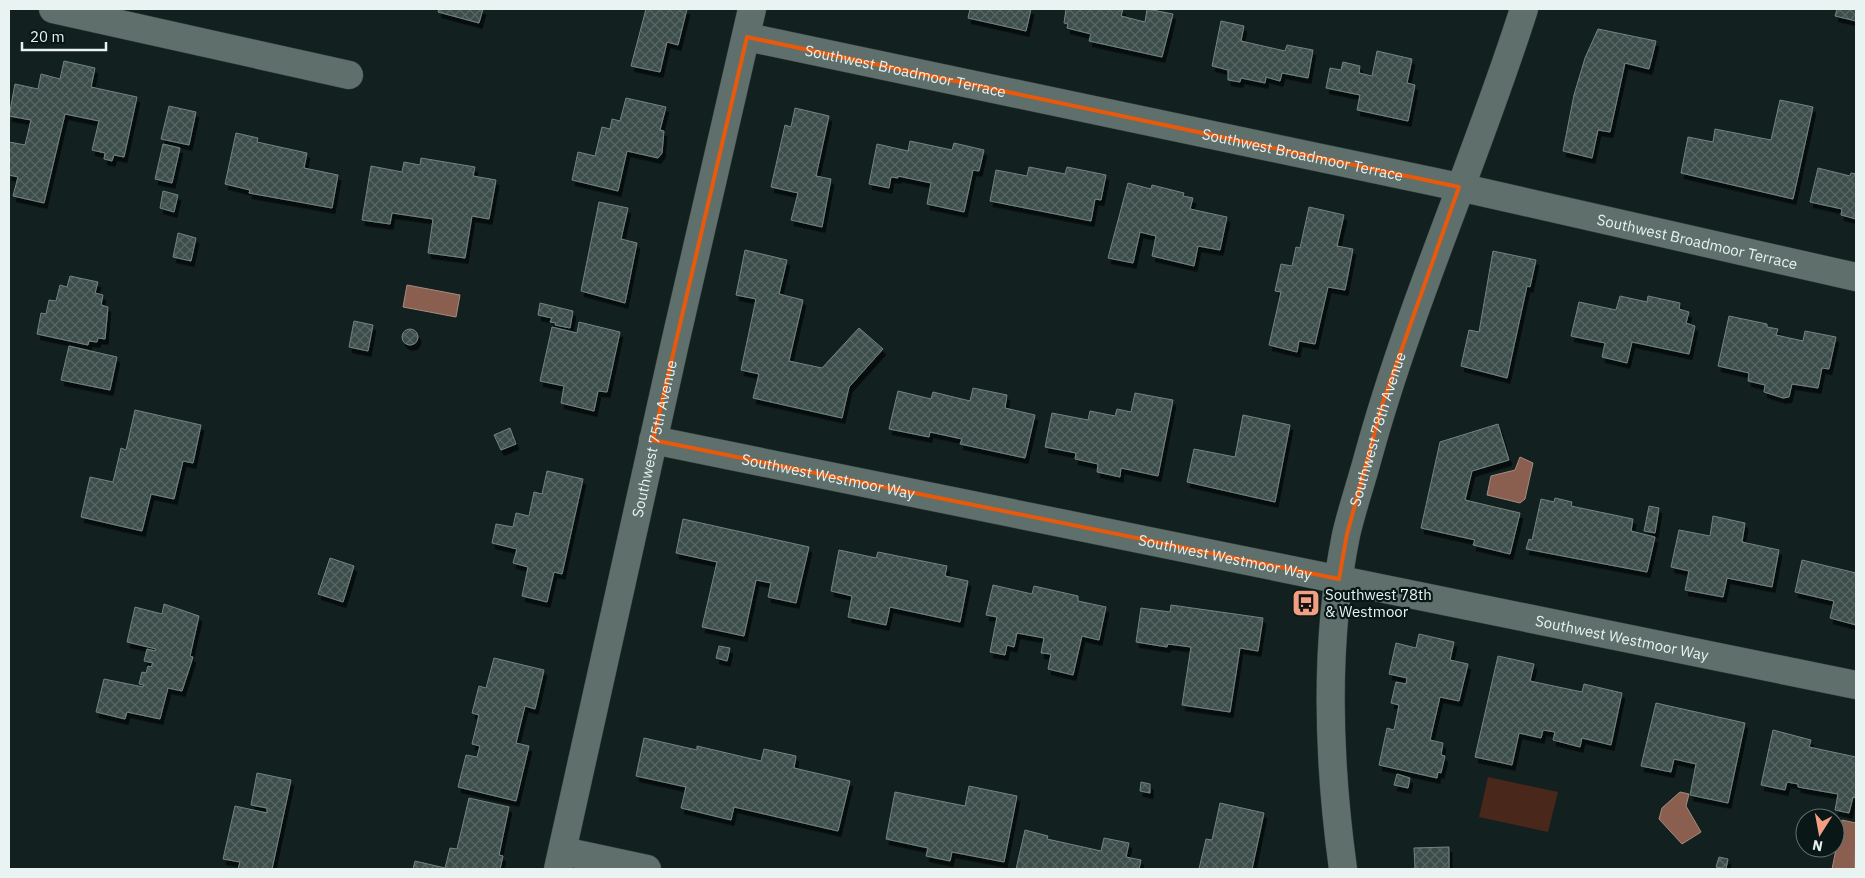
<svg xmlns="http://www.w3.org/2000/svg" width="1865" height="878" viewBox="0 0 1865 878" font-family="'IBM Plex Sans',sans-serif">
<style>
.grass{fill:#49271b}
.water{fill:#8b5f50;stroke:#a78b80}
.building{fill:url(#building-cross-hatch);stroke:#728481;filter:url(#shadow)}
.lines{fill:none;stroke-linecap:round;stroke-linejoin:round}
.minor-casing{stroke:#343e3c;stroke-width:29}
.minor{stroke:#5e6f6c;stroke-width:28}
.marked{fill:none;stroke:#e8590c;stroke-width:4;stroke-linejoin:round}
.labels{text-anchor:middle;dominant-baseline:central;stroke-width:4.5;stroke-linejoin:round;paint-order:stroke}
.street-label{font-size:15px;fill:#e9f3f1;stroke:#091816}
.poi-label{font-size:15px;fill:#e9f3f1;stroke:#091816;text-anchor:start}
</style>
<defs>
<pattern id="building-cross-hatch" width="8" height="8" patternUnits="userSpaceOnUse" patternTransform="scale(1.25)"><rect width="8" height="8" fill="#3c4d4a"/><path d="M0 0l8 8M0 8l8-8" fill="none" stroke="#586765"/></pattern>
<filter id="shadow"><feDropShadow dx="3" dy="5.5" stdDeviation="0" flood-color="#0009"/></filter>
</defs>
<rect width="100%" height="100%" fill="#12211f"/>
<path class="grass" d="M1488,777L1558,792L1548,832L1479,817Z"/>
<path class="water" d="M407,285L460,295L456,317L403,307Z
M1520,457L1533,463L1525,499L1520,503L1487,495L1491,476L1515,470Z
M1680,792L1689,794L1686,806L1701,832L1682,844L1659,819L1662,808Z
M1842,820L1856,823L1855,869H1832Z"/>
<path class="building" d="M439,9H483L479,23L438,12Z
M646,9H687L678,45L667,42L660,72L631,66Z
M970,9H1031L1026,31L968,18Z
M1066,9H1123L1121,16L1145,22L1147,9L1173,14L1162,57L1089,41L1091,34L1067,28L1068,24L1064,23Z
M1837,9H1856V21L1835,16Z
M1221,21L1244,26L1241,41L1285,51L1287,45L1313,50L1308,78L1282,73L1280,81L1266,77L1265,83L1241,78L1240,82L1228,80V70L1212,66Z
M1598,29L1656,41L1649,69L1625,63L1610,132L1598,130L1592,158L1563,151L1574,95L1585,58Z
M1377,51L1412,59L1407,83L1415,85L1408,121L1357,110L1360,95L1326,88L1330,68L1341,70L1343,62L1360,66L1359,73L1372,76Z
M64,61L95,68L91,87L137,97L124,157L114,155L112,161L104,159L105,153L92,150L99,121L65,114L44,203L13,196L18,177L9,175V142L25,145L31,120L9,116L15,84L38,89L41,74L60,79Z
M626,98L666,107L660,130L664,131L662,153L658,158L627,151L618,191L572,180L578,152L595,156L602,127L610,129L612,119L620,121Z
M1780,100L1813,107L1793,199L1681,173L1688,137L1713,142L1715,129L1771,140Z
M169,106L196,112L189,145L161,139Z
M795,108L829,116L816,176L831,179L822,227L791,220L798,193L771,187L785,125L791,127Z
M236,133L258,138L257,142L307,153L304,168L338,175L332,208L249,193L250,190L225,184Z
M910,141L952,150L954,143L984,150L979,171L973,170L964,212L927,204L931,183L898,176V178L891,177L889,188L869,184L877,144L908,151Z
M163,144L180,148L172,183L155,179Z
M421,158L475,167L473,176L496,180L489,219L472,216L465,258L428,253L433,219L392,213L390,224L362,220L371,166L402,172L404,162L420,165Z
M1029,167L1065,174L1067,167L1106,175L1101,200L1095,199L1091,221L990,201L996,170L1027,176Z
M1818,168L1850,176L1851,173L1856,174V219L1841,215L1842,209L1810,202Z
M1128,183L1151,189L1152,185L1184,193L1183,196L1193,198L1190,209L1227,217L1220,250L1198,246L1194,266L1152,256L1156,236L1140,232L1133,263L1108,258Z
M163,191L178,195L174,212L160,208Z
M599,202L628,208L621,239L637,243L625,303L581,291Z
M1309,207L1344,215L1337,246L1353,249L1345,290L1328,287L1315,344L1299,341L1297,352L1269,345L1281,292L1275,291L1281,264L1292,266L1296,247L1300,248Z
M178,233L196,238L191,261L173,257Z
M745,250L787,260L779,294L803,300L789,361L822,368L859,328L883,349L849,387L842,418L753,398L759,374L741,370L756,299L736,295Z
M1493,251L1536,260L1530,287L1527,286L1507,378L1461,366L1469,330L1479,332Z
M70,276L98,282L95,293L103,295L101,305L108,307L105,339L98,338L97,342L89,341L88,345L37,334L41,313L46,314L49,300L56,301L60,285L67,287Z
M1620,296L1647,302L1648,296L1680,303L1679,309L1689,312L1686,323L1695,326L1689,354L1632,342L1627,363L1602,357L1605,343L1571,336L1579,302L1616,310Z
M540,303L573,311L570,328L555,325L556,323L550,322L552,318L538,315Z
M1729,316L1767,324V327L1778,329L1776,335L1803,341L1805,331L1836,337L1829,369L1822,368L1818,388L1792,384L1789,397L1783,398L1764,392L1765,385L1748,381L1749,373L1718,366Z
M354,321L373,325L368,351L349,347Z
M579,322L620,332L607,392L598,391L594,411L561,403L564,386L540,381L552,327L577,333Z
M402 337a8 8 0 1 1 16 0a8 8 0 1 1-16 0Z
M69,346L117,357L110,390L61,380Z
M973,388L1007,395L1005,408L1035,415L1025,458L960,444L962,439L930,432L929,437L889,429L898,391L931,399L933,392L970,401Z
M1135,393L1173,400L1158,476L1121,468L1120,477L1097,472L1098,464L1075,459L1076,453L1045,447L1052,413L1088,420L1090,411L1115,416L1117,409L1131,412Z
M135,410L201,425L193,463L183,461L174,499L151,494L142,531L81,517L90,477L113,482L121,448L126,450Z
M1243,415L1290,425L1275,502L1187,482L1194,449L1235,457Z
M1498,424L1509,460L1472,471L1465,500L1520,513L1510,554L1473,545L1475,540L1421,528L1440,442Z
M510,428L516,444L501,450L494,435Z
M547,471L583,479L562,574L554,572L547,602L522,596L528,567L513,563L517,549L492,543L496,524L513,527L516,513L529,516L534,492L542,494Z
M1555,498L1572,502L1571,506L1633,519L1631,531L1655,537L1647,572L1526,549L1529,539L1532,540L1541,499L1554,502Z
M1649,506L1659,508L1655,533L1644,531Z
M1713,516L1745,523L1742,542L1779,550L1772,587L1727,578L1723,597L1685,590L1689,571L1671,567L1679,530L1710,536Z
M683,519L809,547L796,603L768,597L771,583L756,580L744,636L702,627L717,562L676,553Z
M839,550L876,558L878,552L947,566L945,576L968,581L960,622L890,607L886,625L848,617L852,596L831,591Z
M330,558L354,566L343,602L318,594Z
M1802,560L1856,573V625L1830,618L1834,601L1795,592Z
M993,585L1032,594L1034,586L1078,596V601L1106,607L1099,640L1082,636L1073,675L1048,669L1051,654L1041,653L1044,638L1017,633L1014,647L1007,645L1005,655L990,652L997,617L986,615Z
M164,604L199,616L190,656L193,657L182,691L168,688L160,719L127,712L125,719L96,712L104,679L143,687L144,685L139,684L142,672L146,673L148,666L151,667L153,663L144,661L147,649L155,651L156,649L127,642L135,607L162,614Z
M1171,605L1263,618L1258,651L1240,648L1230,712L1182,705L1191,647L1168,644L1167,647L1136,642L1141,608L1170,612Z
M1419,634L1454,642L1450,660L1468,664L1459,701L1440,697L1430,740L1443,743L1441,755L1445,756L1441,773L1438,772L1437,778L1379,765L1387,728L1394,730L1399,705L1391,703L1396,682L1406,684L1407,678L1389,674L1396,643L1416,648Z
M719,646L730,648L727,661L716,658Z
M1498,656L1534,664L1530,681L1582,692L1584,684L1622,693L1611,745L1582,738L1580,747L1553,740L1555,732L1543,730L1541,738L1519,733L1512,765L1475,757Z
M494,658L544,670L535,709L525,706L516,743L529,746L516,801L458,787L466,755L477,757L480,746L472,744L479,715L472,713L479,686L486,688Z
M1656,703L1745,723L1728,803L1690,795L1696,764L1674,759L1671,772L1641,766Z
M1773,730L1811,740L1809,747L1856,757V798L1853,797L1849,813L1835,810L1838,794L1798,787V784L1787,782L1785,790L1761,785Z
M644,738L697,750V746L761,761L764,749L796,756L794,768L850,781L838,831L734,807L731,820L681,808L686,787L636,776Z
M257,773L291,780L272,869H238L240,862L223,859L235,806L267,813V808L251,805Z
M1397,774L1410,778L1408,788L1394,785Z
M1141,782L1150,784V793L1140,791Z
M969,786L1017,796L1004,862L952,852L950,861L926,856L928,848L886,839L895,792L965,806Z
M469,798L509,807L499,855L503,856L500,869H413L415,861L445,868L450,848L457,849Z
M1220,803L1264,813L1252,869H1199L1206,839L1212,840Z
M1025,830L1048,836L1047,839L1101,851L1104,838L1129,843L1126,857L1141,860L1139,869H1016Z
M1449,847V869H1410L1415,868L1414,848Z
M1719,857L1728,859L1726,869L1716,867Z"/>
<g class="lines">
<defs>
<g id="minor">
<path d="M53,9L349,75"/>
<path id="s1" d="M747,37L1459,187L1856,277"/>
<path id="s2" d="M653,440L1856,685"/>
<path d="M563,851L647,869"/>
<path id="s3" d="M558,869L675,343L752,9"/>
<path id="s4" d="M1343,869C1328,760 1324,644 1346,535C1352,509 1361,483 1368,457C1410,304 1476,160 1524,9"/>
</g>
</defs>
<use href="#minor" class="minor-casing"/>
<use href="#minor" class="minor"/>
</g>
<path class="marked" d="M747,37L1459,187L1383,402L1347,534L1339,579L653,440Z"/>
<defs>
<symbol id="bus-square" viewBox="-11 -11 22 22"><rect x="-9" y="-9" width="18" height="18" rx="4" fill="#f39f83" stroke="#091816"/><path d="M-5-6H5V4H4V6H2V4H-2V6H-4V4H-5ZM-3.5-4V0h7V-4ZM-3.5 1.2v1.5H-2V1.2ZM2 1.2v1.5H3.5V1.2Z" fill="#111"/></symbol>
</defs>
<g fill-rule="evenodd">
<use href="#bus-square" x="1290" y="587" width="32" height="32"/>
</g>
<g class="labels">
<g class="street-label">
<text stroke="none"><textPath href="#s1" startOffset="162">Southwest Broadmoor Terrace</textPath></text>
<text stroke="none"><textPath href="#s1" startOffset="568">Southwest Broadmoor Terrace</textPath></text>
<text stroke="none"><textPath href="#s1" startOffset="972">Southwest Broadmoor Terrace</textPath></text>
<text stroke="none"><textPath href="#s4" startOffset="446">Southwest 78th Avenue</textPath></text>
<text stroke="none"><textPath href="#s3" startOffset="441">Southwest 75th Avenue</textPath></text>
<text stroke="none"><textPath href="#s2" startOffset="179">Southwest Westmoor Way</textPath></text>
<text stroke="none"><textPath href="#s2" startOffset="584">Southwest Westmoor Way</textPath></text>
<text stroke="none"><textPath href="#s2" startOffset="989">Southwest Westmoor Way</textPath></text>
</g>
<g class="poi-label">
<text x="1325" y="594">Southwest 78th<tspan x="1325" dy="17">&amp; Westmoor</tspan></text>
</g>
</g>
<rect width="1865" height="878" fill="none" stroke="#e9f3f1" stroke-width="20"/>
<g transform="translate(1820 833) rotate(191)"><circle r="24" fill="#091816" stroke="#63706e"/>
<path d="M0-4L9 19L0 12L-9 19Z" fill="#f39f83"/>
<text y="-8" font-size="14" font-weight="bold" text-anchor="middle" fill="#e9f3f1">N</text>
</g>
<path d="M22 42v8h84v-8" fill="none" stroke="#e9f3f1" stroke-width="2.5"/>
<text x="30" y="42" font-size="15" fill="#e9f3f1" stroke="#091816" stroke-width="4" paint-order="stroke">20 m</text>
</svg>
